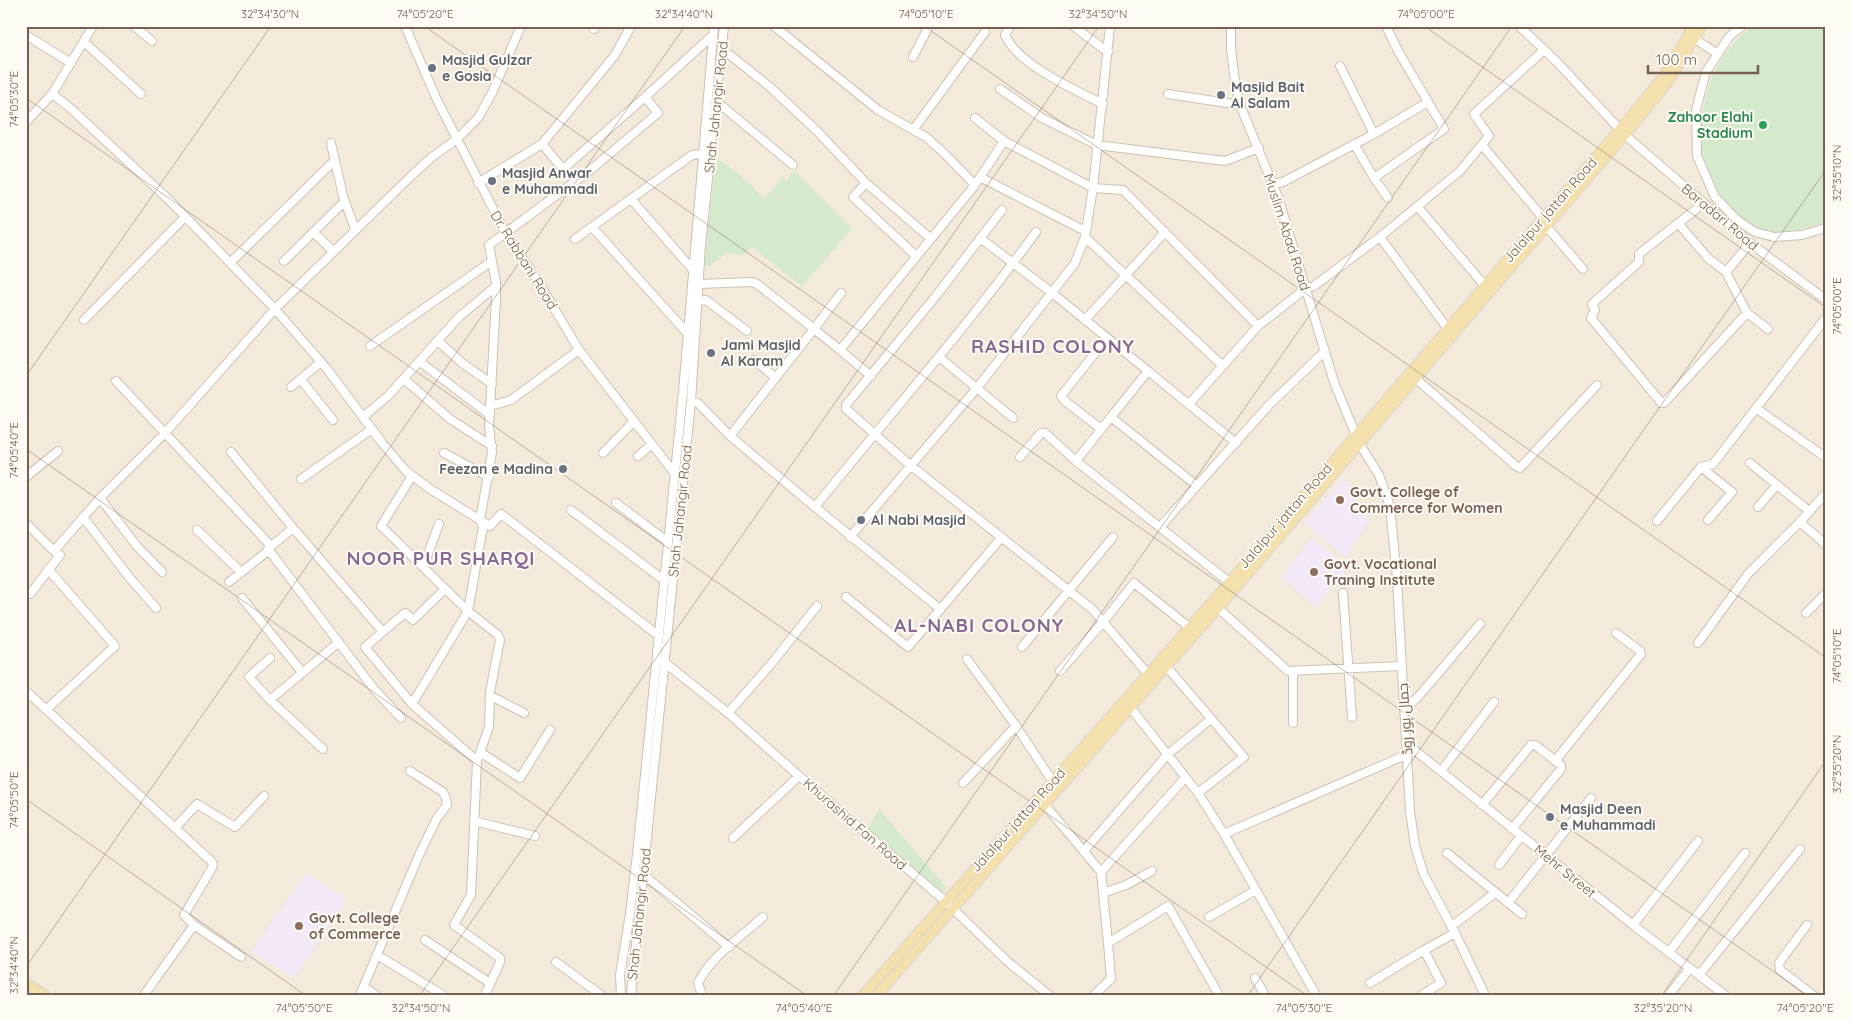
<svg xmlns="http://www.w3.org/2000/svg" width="1851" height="1021" viewBox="0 0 1851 1021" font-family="Quicksand,Cairo,sans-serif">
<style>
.residential{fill:#f3eadc}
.education{fill:#f4e9f8}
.green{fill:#d5e9cc}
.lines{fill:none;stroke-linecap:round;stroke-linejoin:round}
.minor-casing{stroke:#cec1b3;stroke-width:10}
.major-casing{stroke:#d9d3ce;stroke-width:11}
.minor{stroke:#fff;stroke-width:8}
.major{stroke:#f4e0ac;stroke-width:9}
.ticks{fill:none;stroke:#766151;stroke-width:1;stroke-opacity:0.45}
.worship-dot{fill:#6b7280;stroke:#fefbf4;stroke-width:2}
.leisure-dot{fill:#2e9e5b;stroke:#fefbf4;stroke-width:2}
.education-dot{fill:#8d6e63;stroke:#fefbf4;stroke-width:2}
.labels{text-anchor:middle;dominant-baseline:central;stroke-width:4;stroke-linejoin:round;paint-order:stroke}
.worship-label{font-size:14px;font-weight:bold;fill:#5b616d;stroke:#fefbf4;text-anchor:start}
.street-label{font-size:14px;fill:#766151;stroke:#fefbf4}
.leisure-label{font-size:14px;font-weight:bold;fill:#27864d;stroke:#fefbf4;text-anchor:end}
.education-label{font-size:14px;font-weight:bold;fill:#785e54;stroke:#fefbf4;text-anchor:start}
.district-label{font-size:19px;font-weight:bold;letter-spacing:1px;fill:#886991;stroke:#fefbf4}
.neatline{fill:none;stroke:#766151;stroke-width:2}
.ticks-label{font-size:12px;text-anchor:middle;fill:#766151}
</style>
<rect width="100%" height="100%" fill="#fcf7ed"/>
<path class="residential" d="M26,26H1825V995H26Z"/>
<path class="education" d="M1344,478L1369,521L1345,558L1305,522Z
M1312,537L1347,567L1316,607L1281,577Z
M306,873L346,900L294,978L251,952Z"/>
<path class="green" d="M1753,26H1825V222C1812,227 1782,235 1769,232C1728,221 1703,176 1700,135C1699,125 1702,115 1704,105C1711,72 1726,46 1753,26Z
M716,158L734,170L765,199L783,177L787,181L794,170L852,229L802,286L752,247L744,255L727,253L708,267L704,264Z
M879,809L946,887L942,893L868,828Z"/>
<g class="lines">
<defs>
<path id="minor" d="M134,26L152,41
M405,26L437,100L506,234L536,278L579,350L675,474
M774,26L878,110L926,137L945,154L975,185L1004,141
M1010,26L1005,35C1017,64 1075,90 1103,104
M1073,26L1108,52
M1231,26V49L1235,81L1240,105L1278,197L1334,382L1359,443L1379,475L1390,506L1397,579L1410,811L1415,846L1424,875L1455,933L1485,995
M1519,26L1557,62L1625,135L1750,243L1825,299
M1742,26L1729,37L1706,72L1696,110L1697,156L1715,197L1737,220L1755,232L1774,237L1802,235L1825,228
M594,29L595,26
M26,35L71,63
M1695,39L1718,54
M84,42L141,94
M721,53L730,55L770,87L818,132L866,183L930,238
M913,57L929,26
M1340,66L1374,134
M1000,89L1042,118L1097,145L1225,161L1259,148
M52,94L68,106L168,199L275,309L327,369L383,444L406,471L430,489L490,526L501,514L659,636
M1168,94L1240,105
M716,101L793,165
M975,118L1004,141L1093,188L1110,26
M26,122L52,94L93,26
M913,130L985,32
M331,143L343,196L355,229
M542,144L615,55L631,26
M1354,144L1374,178L1444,129L1398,51L1386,26
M1482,145L1543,218
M980,177L1085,231
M1374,178L1388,198
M478,183L542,144L563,169L645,97
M866,183L853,197L916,256
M1273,184L1283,182L1374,134L1428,102
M631,199L693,270
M1704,203L1639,254V262L1593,303L1592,304L1595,310L1591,318L1659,400L1661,403H1664L1747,313
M1417,206L1485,286
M1002,210L936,296L846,405V409L910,465L1092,609L1147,673
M1678,223L1708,258L1726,272
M1546,226L1583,269
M592,227L688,334
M313,232L333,251
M1085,237L1223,366
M1380,237L1447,328
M980,238L1051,292L1148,371
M575,239L692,155L703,154
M1750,243L1726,272L1747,313L1768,329
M284,261L345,201
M230,263L334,161
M699,284L752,282L757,284L814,329L841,293
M698,301L706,300L747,331
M84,320L185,217
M1085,320L1165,232
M1258,326L1305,289L1314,286L1380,237L1460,171L1489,136L1474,114L1544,50
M438,341L462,363L492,384
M370,346L492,261
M939,357L1013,418
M754,360L776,378
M419,361L490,415
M871,376L840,350L975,185
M1415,378L1516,466L1520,468L1597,385
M404,379L450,419L492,446
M301,380L333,420
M116,381L271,546
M291,387L321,362
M691,401L698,403L730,436L815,507C889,415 967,327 1036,232
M490,406L511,400L579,350
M1756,408L1825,457
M363,417L388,396L459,317L496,286
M1101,429L1065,401L1061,396L1107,338
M730,436L814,329L840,350
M231,452L293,528L383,632
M444,453L489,477
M603,453L634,421
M638,456L652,444
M1020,457L1041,433H1045L1076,461L1229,582
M1076,461L1111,417
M1750,463L1809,511
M1701,467L1732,492L1708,520
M26,477L58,451
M301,479L372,429
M1197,486L1111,417L1148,371L1236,443
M100,498L136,545L162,572
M616,503L668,542
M815,507L940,609
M1758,507L1776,486
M571,510L665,581
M83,517L129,577L156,608
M1657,521L1701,467L1713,464L1825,319
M1800,522L1825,544
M26,523L54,551
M1160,527L1269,405L1324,352
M293,528L268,549L374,689L401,718
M197,530L241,572
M850,537L977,388L1075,263L1085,237L1093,188L1123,190L1258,326L1189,404
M423,567L439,524
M229,582L269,550
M445,589L413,620L405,613L365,647L412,704L477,761
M1343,593L1352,717
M26,594H30L60,555L54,551L101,497L165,433L275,309L410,177L432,157L457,139L478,118L492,93L521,26
M846,597L908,647L1002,537
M242,598L302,672
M1218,608L1288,671L1401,666
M1806,613L1825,594
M1698,643L1748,574L1800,522L1825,494
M1022,647L1113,537
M270,658L249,677L270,700L323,749
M967,659L1016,726L1053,782
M661,662H664L728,713L799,776L945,901L1008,962L1049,995
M1166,666L1244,757L1198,793
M1060,671L1104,621L1134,583L1189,627
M1293,671V723
M26,691L211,861L213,864L212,868L184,915L194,925L241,957
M491,696L524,713
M270,700L339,642
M412,704L468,611L381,526L412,476
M1130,707L1198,793L1224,834L1316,995
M47,709L115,646L48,569
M1405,709L1418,697L1480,624
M728,713L772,663L817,606
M1407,744L1633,925L1725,995
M480,752L520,778L550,730
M1555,761L1641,654L1640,651L1616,633
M1441,771L1494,702
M963,783L1016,726
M1045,805L1101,872L1108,943L1168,906L1219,995
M1482,805L1531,745H1535L1561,765V769L1512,829
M474,821L535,836
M175,828L197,804L235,827L264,796
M1224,834L1408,754
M733,838L799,776
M1084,851L1167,755L1211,719
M1447,853L1522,914
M1499,865L1521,836
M1101,872L1185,778
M640,874H643L729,947
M1103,893L1126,885L1152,871
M1508,903L1591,798
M1209,917L1256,890
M1633,925L1698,841
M1807,925L1779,963L1780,970L1813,995
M1452,926L1495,893
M425,940L490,983
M1669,952L1745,853
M377,955L443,995
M556,962L601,995
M1699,975L1800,849
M1255,978L1265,995
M1370,983L1424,950
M364,987L376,995
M144,995L194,925
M360,995L419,855L437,818L447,805L446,798L443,792L410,771
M485,995L500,962V958L454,925L471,895L477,761L489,727L490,692L500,640L498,635L468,611L483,527L480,519L492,453L489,426L496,299V283L489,245L588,172L658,113L645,97L713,35
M621,995L620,975L630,914L638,845L683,392L714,26
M631,995L691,401L701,245L724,26
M702,995L698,983C710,957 742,936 763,917
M1094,995L1111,979L1108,943
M1422,995L1441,983L1424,950L1455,933
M1669,995L1690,968"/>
<path id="major" d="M26,983L45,995
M863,995L1220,593L1619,130L1663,77L1693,26
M877,995L1226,599L1625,135L1669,81L1702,26"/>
</defs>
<use href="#minor" class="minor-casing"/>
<use href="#major" class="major-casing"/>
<use href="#minor" class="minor"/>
<use href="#major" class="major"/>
</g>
<path class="ticks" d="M424,26L1807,995M924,26L1825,657M1424,26L1825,307M26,98L1306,995M26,376L271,26M26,449L806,995M26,799L305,995M26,967L685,26M420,995L1099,26M834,995L1512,26M1248,995L1825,171M1662,995L1825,762"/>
<g class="worship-dot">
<circle cx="432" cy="68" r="5"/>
<circle cx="1221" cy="95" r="5"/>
<circle cx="492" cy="181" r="5"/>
<circle cx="711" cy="353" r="5"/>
<circle cx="563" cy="469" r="5"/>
<circle cx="861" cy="520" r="5"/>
<circle cx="1550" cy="817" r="5"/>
</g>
<circle class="leisure-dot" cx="1763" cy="125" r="5"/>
<g class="education-dot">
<circle cx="1340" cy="500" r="5"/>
<circle cx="1314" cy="572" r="5"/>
<circle cx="299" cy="926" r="5"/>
</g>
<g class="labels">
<g class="worship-label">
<text x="442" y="60">Masjid Gulzar<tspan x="442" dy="16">e Gosia</tspan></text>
<text x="1231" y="87">Masjid Bait<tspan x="1231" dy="16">Al Salam</tspan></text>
<text x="502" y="173">Masjid Anwar<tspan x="502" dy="16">e Muhammadi</tspan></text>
<text x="721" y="345">Jami Masjid<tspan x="721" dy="16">Al Karam</tspan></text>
<text x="553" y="469" text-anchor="end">Feezan e Madina</text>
<text x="871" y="520">Al Nabi Masjid</text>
<text x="1560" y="809">Masjid Deen<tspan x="1560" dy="16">e Muhammadi</tspan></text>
</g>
<g class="street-label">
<text transform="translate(716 107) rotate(-84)">Shah Jahangir Road</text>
<text transform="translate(1550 210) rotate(-49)">Jalalpur jattan Road</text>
<text transform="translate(1720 217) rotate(40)">Baradari Road</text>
<text transform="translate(1287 232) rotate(72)">Muslim Abad Road</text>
<text transform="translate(524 260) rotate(58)">Dr. Rabbani Road</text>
<text transform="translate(680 511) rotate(-84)">Shah Jahangir Road</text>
<text transform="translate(1285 516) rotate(-49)">Jalalpur jattan Road</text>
<text transform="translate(1405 719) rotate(-94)">جمال پور روڈ</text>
<text transform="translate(1018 820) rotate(-48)">Jalalpur jattan Road</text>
<text transform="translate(855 824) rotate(41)">Khurashid Fan Road</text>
<text transform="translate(1565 871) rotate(39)">Mehr Street</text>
<text transform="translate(639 914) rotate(-84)">Shah Jahangir Road</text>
</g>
<g class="leisure-label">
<text x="1753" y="117">Zahoor Elahi<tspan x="1753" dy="16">Stadium</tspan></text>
</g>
<g class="education-label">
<text x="1350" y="492">Govt. College of<tspan x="1350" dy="16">Commerce for Women</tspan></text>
<text x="1324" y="564">Govt. Vocational<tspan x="1324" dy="16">Traning Institute</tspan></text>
<text x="309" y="918">Govt. College<tspan x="309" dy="16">of Commerce</tspan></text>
</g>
<g class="district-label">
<text x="1053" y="346">RASHID COLONY</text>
<text x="441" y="558">NOOR PUR SHARQI</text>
<text x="979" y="625">AL-NABI COLONY</text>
</g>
</g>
<rect width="1851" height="1021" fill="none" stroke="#fefbf4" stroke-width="55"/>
<path d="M1648 65v8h110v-8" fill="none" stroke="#766151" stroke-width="2.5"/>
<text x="1656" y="65" font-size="15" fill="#766151" stroke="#fefbf4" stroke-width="4" paint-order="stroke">100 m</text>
<rect x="28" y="28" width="1796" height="966" class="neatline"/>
<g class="ticks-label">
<text x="270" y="18">32°34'30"N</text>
<text x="425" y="18">74°05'20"E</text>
<text x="684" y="18">32°34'40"N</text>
<text x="926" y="18">74°05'10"E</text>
<text x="1098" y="18">32°34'50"N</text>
<text x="1426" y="18">74°05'00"E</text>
<text transform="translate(14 99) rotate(-90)" y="4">74°05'30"E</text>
<text transform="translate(1837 173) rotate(-90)" y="4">32°35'10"N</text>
<text transform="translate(1837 306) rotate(-90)" y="4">74°05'00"E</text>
<text transform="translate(14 450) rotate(-90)" y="4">74°05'40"E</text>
<text transform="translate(1837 656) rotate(-90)" y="4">74°05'10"E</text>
<text transform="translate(1837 764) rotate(-90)" y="4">32°35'20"N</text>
<text transform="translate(14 800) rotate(-90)" y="4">74°05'50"E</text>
<text transform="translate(14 965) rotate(-90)" y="4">32°34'40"N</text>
<text x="304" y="1012">74°05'50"E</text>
<text x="421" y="1012">32°34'50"N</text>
<text x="804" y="1012">74°05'40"E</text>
<text x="1304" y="1012">74°05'30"E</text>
<text x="1663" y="1012">32°35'20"N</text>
<text x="1805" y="1012">74°05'20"E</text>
</g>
</svg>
